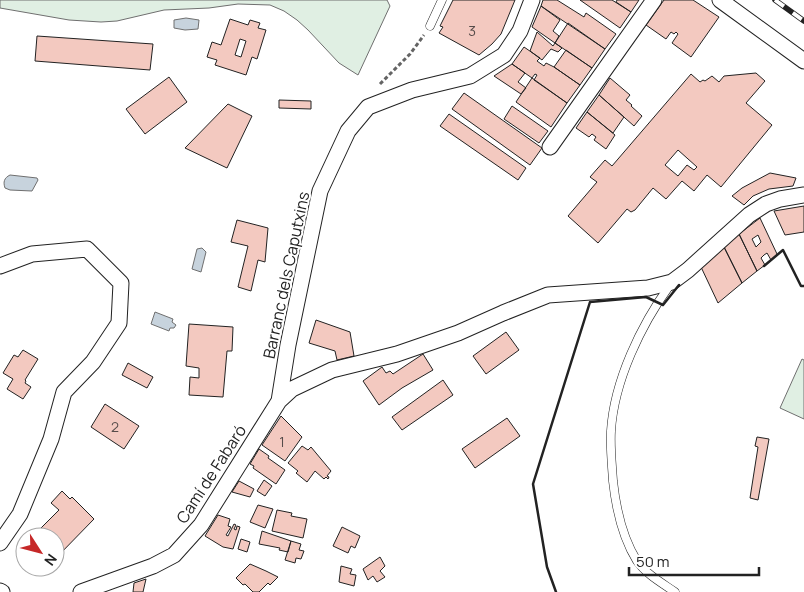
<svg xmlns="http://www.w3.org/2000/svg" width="804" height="592" viewBox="0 0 804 592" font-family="Manrope,sans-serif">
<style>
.green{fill:#e0efe3;stroke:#6f6f6f}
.water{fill:#c7d3dd;stroke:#6f6f6f}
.building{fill:#f3c9c0;stroke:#222;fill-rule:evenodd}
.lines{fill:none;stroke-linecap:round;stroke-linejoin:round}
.lane-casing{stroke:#222;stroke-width:9}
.street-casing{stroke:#222;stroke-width:17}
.path{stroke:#646464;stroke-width:3;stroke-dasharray:4 2.5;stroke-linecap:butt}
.lane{stroke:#fff;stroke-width:8}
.street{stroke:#fff;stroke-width:15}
.rail-casing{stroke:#222;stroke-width:5.5}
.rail{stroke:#fff;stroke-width:4;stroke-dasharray:11;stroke-linecap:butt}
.wall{stroke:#222;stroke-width:2.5}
.labels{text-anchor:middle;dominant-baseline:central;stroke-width:4;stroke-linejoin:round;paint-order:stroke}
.number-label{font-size:14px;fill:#564c4a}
.street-label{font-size:16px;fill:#222;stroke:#fff}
</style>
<rect width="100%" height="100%" fill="#fff"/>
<path class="green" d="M0,0H387L390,6L358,75L339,63L308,30L297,20L284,11L270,5L238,4L209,8L164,10L117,21L101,22L69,20L0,8Z
M802,359L804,360V419L780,408Z"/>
<path class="water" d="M186,18L199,20L198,29L185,30L174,28V20Z
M10,175L37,178L38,180L32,191L10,190L5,188C3,182 4,178 10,175Z
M202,248L206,252L201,272L192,269L197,249Z
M155,312L173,319L172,322L176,325L174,328H170L169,331L151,324Z"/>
<path class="building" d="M453,0H515L501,34L492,44L479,55L439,33L443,27L440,26Z
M543,0H557L584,17L586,13L616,34L605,49L541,6Z
M580,0H612L631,12L620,28Z
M617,0H639L631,12L616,2Z
M664,0H693L719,17L691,57L672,43L678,34L676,32L674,34L671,32L666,39L646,25Z
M541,6L560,20L553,31L559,36L555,43L532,27Z
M230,19L248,25L250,20L260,23L258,28L266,30L257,59L252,57L246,75L215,65L217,60L207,57L212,42L221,45ZM240,39L246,41L241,57L235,55Z
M568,23L605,49L592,68L555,43Z
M537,32L553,46L555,43L562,48L558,52L551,49L542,60L530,51Z
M37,36L153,44L150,70L35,61Z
M524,47L540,58L537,61L544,66L546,63L554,67L580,85L567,103L534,80L537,75L535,74L532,78L512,64Z
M566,50L592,68L580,85L554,67Z
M512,64L525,73L518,82L526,88L521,94L494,76Z
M756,73L765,81L746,103L772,125L721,187L707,175L694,191L682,181L666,199L653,188L635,210L631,212L627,209L598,243L568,216L597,182L590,177L605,160L612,166L691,74L700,82L703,80L705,81L712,76L719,82L724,76ZM678,150L697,167L694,170L687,165L678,176L665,165Z
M169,77L187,102L145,134L126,109Z
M532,78L567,103L551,127L516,102Z
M610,78L630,95L626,100L632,105L631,106L642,116L634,126L599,95Z
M464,93L542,148L530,165L452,109Z
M599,95L624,117L613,133L587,112Z
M279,100L311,101V109L279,108Z
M228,104L252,116L227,168L185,148Z
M512,106L548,131L539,143L504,119Z
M587,112L615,135L606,149L594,140L596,137L592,134L589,137L576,128Z
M449,114L526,168L518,180L440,126Z
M770,173L796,178L793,186L769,189L753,196L744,205L732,196L742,188Z
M804,206V232L785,235L774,211Z
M760,218L777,254L771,260L767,253L764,255L761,258L765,265L757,271L739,234ZM758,235L761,242L756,247L752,239Z
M237,220L268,228L265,262L258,260L251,291L238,287L248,246L231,242Z
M739,234L757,271L742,283L724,247Z
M724,247L742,283L718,303L701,267Z
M316,320L350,332L354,356L337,360L335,351L309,343Z
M189,324L233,327L232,351H227L223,397L189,395L190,377L199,378V368L186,366Z
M506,332L519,350L486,374L473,356Z
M23,350L38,359L25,380L26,381L25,383L31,387L23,399L7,389L13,379L3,373L14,355L18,357Z
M423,354L433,370L402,388L379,405L363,381L382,367L386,373L390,371L393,374Z
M128,363L153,377L147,388L122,375Z
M443,380L453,395L402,430L392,417Z
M105,404L139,426L124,449L91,427Z
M281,416L302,437L285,461L262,445Z
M507,418L520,436L475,468L462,449Z
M757,437L769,439L758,500L750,498L758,447L755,446Z
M302,446L308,450L311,447L331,471L327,476L329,477L328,479L326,477L324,479L315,471L307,482L296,473L298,471L288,463Z
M259,449L269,456L268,458L285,470L276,484L253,468L254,466L250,464Z
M264,480L272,486L265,496L257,491Z
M239,481L254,489L250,497L232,492Z
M62,491L70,499L72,497L94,519L55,559V537H32L59,510L51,503Z
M258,505L273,509L265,528L250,522Z
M277,510L292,513L291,516L307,519L303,538L272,531Z
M218,515L230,519L228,526L231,527L226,535L228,536L234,524L236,525L234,529L236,530L237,526L240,527L233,549L223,547L205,536Z
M342,527L360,536L355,548L351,546L348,553L333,546Z
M262,531L291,541L288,552L279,550L280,548L259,544Z
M241,539L250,542L247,552L238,549Z
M291,541L301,544L299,550L304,551L301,559L296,558L295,563L285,560Z
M380,557L385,566L380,571L385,577L377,582L373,576L368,580L363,569Z
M250,564L266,571L278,577L270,585L268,583L259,592H253L245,584L243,585L236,578Z
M341,566L352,569L350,574L356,575L354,586L339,582Z
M146,579L143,592H133L134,583Z"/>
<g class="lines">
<defs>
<path id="lane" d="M430,26L442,0
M670,285C641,325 614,381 611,431C610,448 612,465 613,481C616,509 622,537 637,561C646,574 662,583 675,592"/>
<path id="street" d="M720,0L804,61
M550,147L654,0
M0,266L32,254L87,249L121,283L119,323L93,362L64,392L51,439L20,514L0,543
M279,401L288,345L320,191L348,131L368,107L412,90L470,76L504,55L520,31L532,0
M0,591L2,592
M81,592L153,566L174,555L201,525L279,401L292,389L332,370L397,354L458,333L503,313L548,295L648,288L672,282L688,270L749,215L766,204L780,199L804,195"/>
</defs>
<use href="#lane" class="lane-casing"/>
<use href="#street" class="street-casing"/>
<path class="path" d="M380,84L410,54L424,35"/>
<use href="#lane" class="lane"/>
<use href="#street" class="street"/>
<defs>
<path id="rail" d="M775,0L804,21"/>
</defs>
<use href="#rail" class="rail-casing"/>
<use href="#rail" class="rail"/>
<path class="wall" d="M764,266L783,250L801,286H804
M556,592L547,567L533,484L590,302L646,297L663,305L679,285"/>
</g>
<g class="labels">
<g class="number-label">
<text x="472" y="30">3</text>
<text x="115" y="426">2</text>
<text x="282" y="441">1</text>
</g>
<g class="street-label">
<text transform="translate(286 275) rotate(-78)">Barranc dels Caputxins</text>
<text transform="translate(211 474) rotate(-57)">Camí de Fabaró</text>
</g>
</g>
<g transform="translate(40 552) rotate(126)"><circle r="24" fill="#ffffff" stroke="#a7a7a7"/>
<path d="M0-4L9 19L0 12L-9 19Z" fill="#c62828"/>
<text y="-8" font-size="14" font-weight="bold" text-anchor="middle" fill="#222222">N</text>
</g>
<path d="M629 567v8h130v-8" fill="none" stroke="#222222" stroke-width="2.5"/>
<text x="636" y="567" font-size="15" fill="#222222" stroke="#ffffff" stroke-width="4" paint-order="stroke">50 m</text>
</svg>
